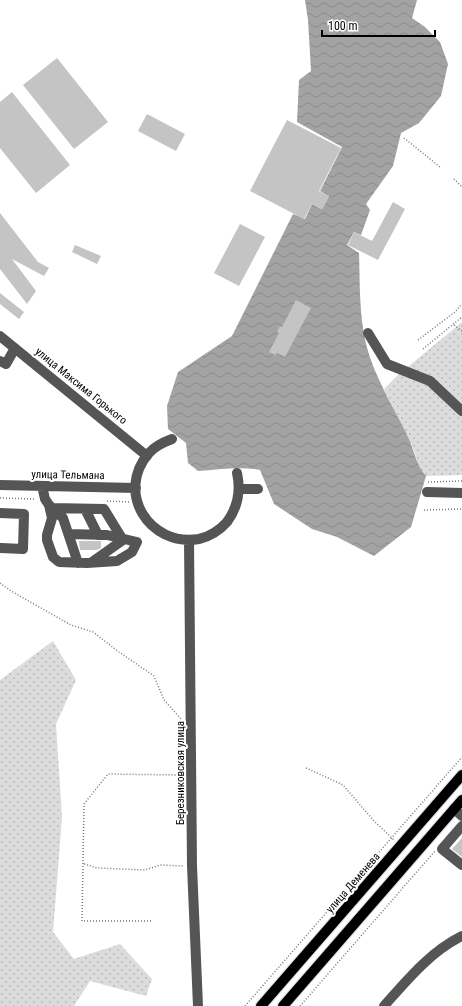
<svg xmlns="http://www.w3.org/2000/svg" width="462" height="1006" viewBox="0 0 462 1006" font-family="'Roboto Condensed',sans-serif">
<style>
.grass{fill:url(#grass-dots)}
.water{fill:url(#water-waves)}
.building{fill:#c4c4c4}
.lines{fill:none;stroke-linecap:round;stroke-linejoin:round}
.major-casing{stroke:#dbdbdb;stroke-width:12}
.path{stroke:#777;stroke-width:1.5;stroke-dasharray:1 2;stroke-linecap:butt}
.minor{stroke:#555;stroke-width:10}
.major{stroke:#000;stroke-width:10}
.labels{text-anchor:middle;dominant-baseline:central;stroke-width:4;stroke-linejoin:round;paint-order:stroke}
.street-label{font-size:11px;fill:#000;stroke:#fff}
</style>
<defs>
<pattern id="grass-dots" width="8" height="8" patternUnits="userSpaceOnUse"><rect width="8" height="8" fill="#dcdcdc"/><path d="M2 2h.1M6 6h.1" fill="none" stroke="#bbb" stroke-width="1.8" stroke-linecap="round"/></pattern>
<pattern id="water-waves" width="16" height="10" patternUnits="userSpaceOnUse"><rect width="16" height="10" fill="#a3a3a3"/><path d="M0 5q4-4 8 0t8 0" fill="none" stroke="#8b8b8b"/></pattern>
</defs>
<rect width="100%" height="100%" fill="#fff"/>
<path class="grass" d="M462,322V475L426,476L420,469L413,448L384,389L398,375Z
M53,641L76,680L56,724L62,817L53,932L74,959L120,944L152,979L146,996L90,981L74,1006H0V680Z"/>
<path class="water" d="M305,0H417L412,18L425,27L440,42L448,64L441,96L419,123L401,133L393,166L366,204L370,210L361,235L354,232L347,245L359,253C360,283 359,314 366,344C374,376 393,406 407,435C414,449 416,465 426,476L411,527L374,556L337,537L312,529L274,504L260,470C239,466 218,470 198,471L188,463L186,443L168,429L167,406L178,372L232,336L293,214L305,219L312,204L322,209L329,196L320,191L342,147L297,122L299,80L311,71L308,20Z"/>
<path class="building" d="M57,58L108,122L74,149L23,85Z
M12,92L70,165L36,193L0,148V102Z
M147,114L185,134L176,151L138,131Z
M287,120L341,148L319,191L329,196L322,209L312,204L304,219L250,191Z
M393,202L405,209L378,260L348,245L354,232L372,241Z
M0,213L38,262L49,268L44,276L12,259L36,291L27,304L0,269Z
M240,224L265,237L239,286L214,273Z
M75,245L101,256L97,264L72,252Z
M0,293L24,312L19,319L0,304Z
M296,300L311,308L285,357L277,353L275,355L269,352L279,333L277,332L280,326L282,327Z
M79,541H101V548L97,550H80Z
M462,838V857L452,849Z"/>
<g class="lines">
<defs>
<path id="major" d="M261,1006L462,775
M283,1006L462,800"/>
</defs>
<use href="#major" class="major-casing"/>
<path class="path" d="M404,138L440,167
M454,179L462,187
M454,325L462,331
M418,340L455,312L462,304
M423,349L462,317
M428,482L462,481
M0,498L35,499
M107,501L129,502
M424,510L462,509
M0,583L11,591L71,625L93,632L119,652L154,676L164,700L181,719V747
M306,768L343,785L374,821L395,841
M84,864L97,868L145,870L160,865L184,866
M151,921H82L84,804L108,774L182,775
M245,1006L462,757
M300,1006L435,851"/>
<path class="minor" d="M368,333L387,364L430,381L462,411
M0,336L147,456
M0,361L6,364L15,348
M172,439C164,442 155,446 149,453C115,492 149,547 199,539C209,537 220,530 227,522C238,507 241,491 237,473
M0,485L136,488
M42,486L45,499L49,505L63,518L78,563
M239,489H258
M427,492L462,493
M49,505L52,518L47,535V540L53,557L59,562L87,563L117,561L132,552L137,542L107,535L69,534
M52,508L104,509L123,540L92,562
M85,509L98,535
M0,513L24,514L23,549L1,548
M189,540L192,866L198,1006
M454,809L462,816
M462,826L442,849L462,865
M384,1006C408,979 430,952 462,936"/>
<use href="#major" class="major"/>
</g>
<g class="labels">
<g class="street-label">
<text transform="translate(81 386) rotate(39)">улица Максима Горького</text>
<text transform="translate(68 475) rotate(1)">улица Тельмана</text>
<text transform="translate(180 773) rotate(-90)">Березниковская улица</text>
<text transform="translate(353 883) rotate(-49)">улица Деменева</text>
</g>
</g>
<path d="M322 30v6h113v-6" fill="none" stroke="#000000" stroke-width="2"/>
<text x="328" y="30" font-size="12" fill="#000000" stroke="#ffffff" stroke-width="3" paint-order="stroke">100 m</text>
</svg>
